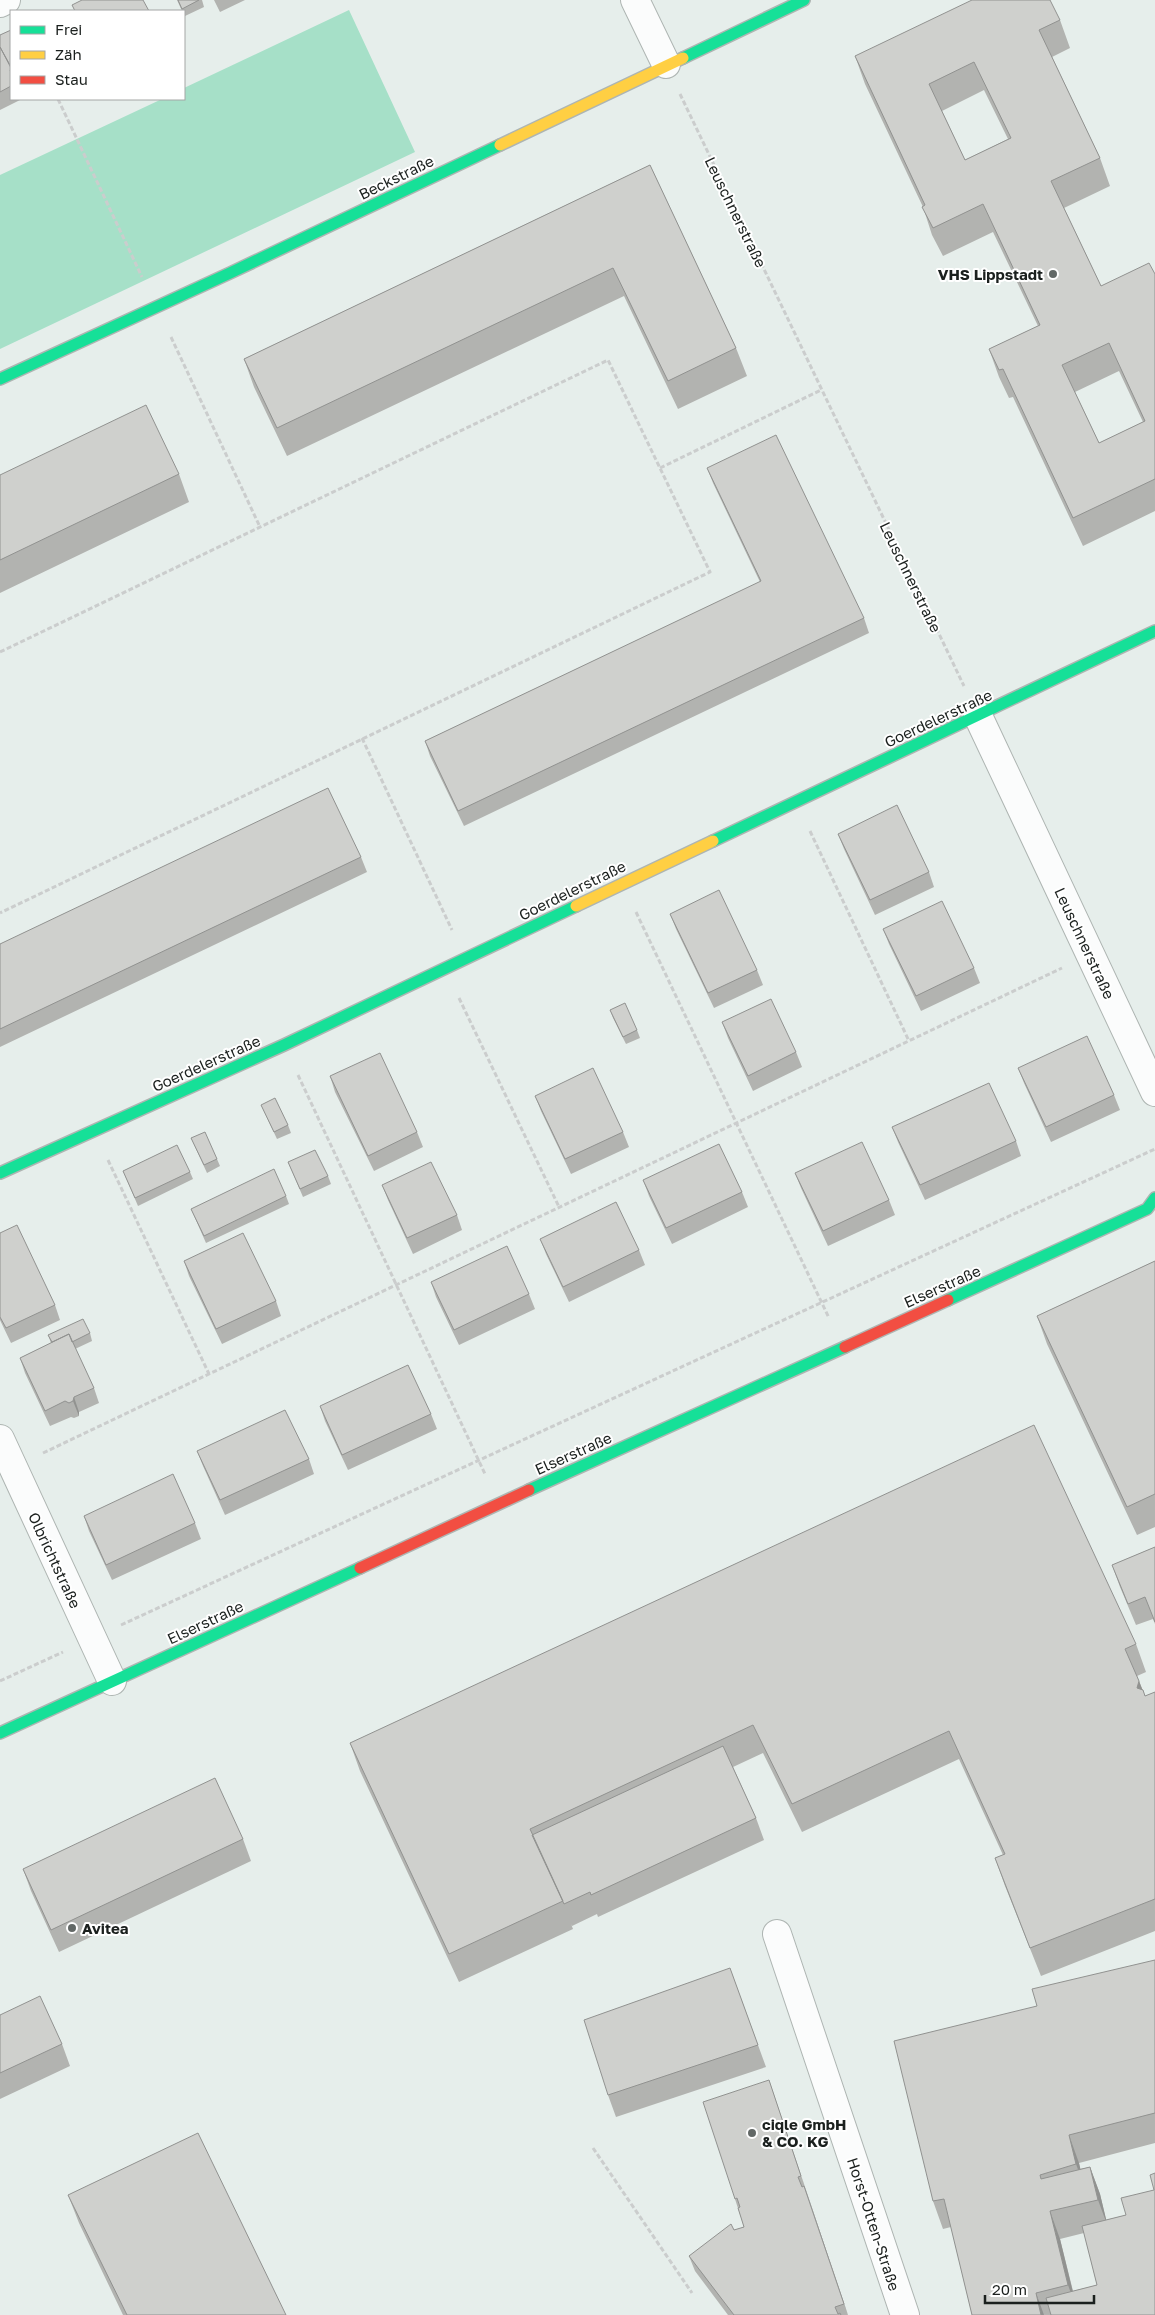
<svg xmlns="http://www.w3.org/2000/svg" width="1155" height="2315" viewBox="0 0 1155 2315" font-family="'Golos Text',sans-serif">
<style>
.green{fill:#a6e0c8}
.lines{fill:none;stroke-linecap:round;stroke-linejoin:round}
.street-casing{stroke:#aeb5b2;stroke-width:30}
.fast-casing{stroke:#aeb5b2;stroke-width:14}
.slow-casing{stroke:#aeb5b2;stroke-width:14}
.jam-casing{stroke:#aeb5b2;stroke-width:14}
.path{stroke:#cbcdcd;stroke-width:3;stroke-dasharray:5 2.5;stroke-linecap:butt}
.street{stroke:#fbfcfc;stroke-width:28}
.fast{stroke:#16e098;stroke-width:11}
.slow{stroke:#ffcf43;stroke-width:11}
.jam{stroke:#f24e42;stroke-width:11}
.wall{fill:#b2b3b0;fill-rule:evenodd}
.shaded-wall{fill:#919290}
.building{fill:#cfd0cd;stroke:#919290;fill-rule:evenodd}
.poi-dot{fill:#626866;stroke:#fff;stroke-width:2}
.labels{text-anchor:middle;dominant-baseline:central;stroke-width:4;stroke-linejoin:round;paint-order:stroke}
.street-label{font-size:15px;fill:#1b201e;stroke:#fff}
.poi-label{font-size:15px;font-weight:bold;fill:#1b201e;stroke:#fff;text-anchor:start}
</style>
<rect width="100%" height="100%" fill="#e6eeeb"/>
<path class="green" d="M349,10L415,152L0,349V175L162,99H184V88Z"/>
<g class="lines">
<defs>
<path id="street" d="M635,0L666,64
M0,3L6,0
M978,716L1155,1092
M0,1439L112,1681
M777,1934L905,2315"/>
<path id="fast" d="M683,58L804,0
M0,379L230,273L500,145
M713,841L1155,631
M0,1173L284,1045L576,906
M948,1300L1147,1209L1155,1198
M529,1490L845,1347
M0,1733L360,1568"/>
<path id="slow" d="M500,145L683,58
M576,906L713,841"/>
<path id="jam" d="M845,1347L948,1300
M360,1568L529,1490"/>
</defs>
<use href="#street" class="street-casing"/>
<use href="#fast" class="fast-casing"/>
<use href="#slow" class="slow-casing"/>
<use href="#jam" class="jam-casing"/>
<path class="path" d="M680,94L964,686
M58,99L142,277
M171,337L260,527
M660,468L821,390
M0,652L608,360L710,572L0,913
M362,738L452,930
M810,831L909,1041
M636,912L829,1318
M459,998L559,1207
M298,1075L485,1474
M108,1160L209,1374
M43,1453L1062,968
M121,1625L1155,1149
M0,1681L63,1652
M593,2148L692,2293"/>
<use href="#street" class="street"/>
<use href="#fast" class="fast"/>
<use href="#slow" class="slow"/>
<use href="#jam" class="jam"/>
</g>
<path class="wall" d="M177,0H202L204,7L185,16L184,11H182Z
M214,0H245L220,12Z
M1060,20L1070,48L1052,57L1100,158L1110,186L1064,208L1101,286L1155,274V511L1083,546L1013,397L1009,398L999,377L989,349L1038,326L993,232L943,256L932,235L923,207L865,84L855,56ZM984,90L1008,139L965,160L942,111ZM1119,371L1143,422L1099,443L1075,392Z
M11,30V99H22L0,110V35Z
M650,165L736,348L747,376L678,409L624,296L287,456L254,387L244,359Z
M707,468L864,618L869,633L464,826L430,756L425,741L760,582L713,483Z
M179,474L189,502L0,593V475Z
M838,834L929,872L934,887L875,915L844,849Z
M361,857L367,872L0,1047V944Z
M670,914L757,970L763,985L714,1008L676,929Z
M883,929L974,968L980,983L921,1011L889,944Z
M610,1010L637,1030L640,1038L626,1044L613,1018Z
M722,1022L796,1052L802,1067L753,1091L728,1038Z
M1018,1068L1114,1095L1120,1110L1051,1142L1024,1083Z
M330,1076L417,1132L423,1147L374,1171L335,1092Z
M535,1096L623,1132L629,1147L571,1174L541,1111Z
M261,1105L288,1125L291,1133L277,1139Z
M892,1127L1016,1141L1021,1156L925,1200L898,1142Z
M191,1138L217,1159L220,1166L207,1173Z
M288,1162L328,1176L331,1184L303,1197Z
M123,1171L190,1172L193,1179L138,1206Z
M795,1173L889,1200L895,1215L828,1246L801,1188Z
M643,1180L742,1192L748,1207L672,1244L649,1196Z
M382,1185L457,1215L462,1230L413,1254L388,1200Z
M286,1196L289,1204L206,1243L191,1209Z
M0,1233L55,1305L60,1320L11,1343L0,1320Z
M540,1239L639,1250L645,1265L569,1302L546,1254Z
M184,1261L276,1301L281,1316L222,1344L189,1276Z
M1155,1261V1527L1137,1535L1047,1344L1037,1316Z
M431,1282L529,1294L535,1309L459,1345L436,1297Z
M90,1333L92,1341L75,1349L94,1388L99,1403L79,1412V1416L74,1418L71,1417L50,1426L25,1373L20,1358L51,1343L48,1335Z
M320,1406L431,1414L437,1429L348,1470L325,1421Z
M197,1451L309,1459L314,1474L225,1515L203,1466Z
M84,1516L195,1523L201,1539L112,1580L89,1531Z
M1155,1547V1624L1153,1619L1136,1625L1120,1587L1112,1565Z
M1136,1644L1146,1672L1137,1676L1145,1696L1155,1692V1931L1041,1976L1005,1886L995,1858L1003,1855L959,1759L802,1832L763,1753L733,1767L756,1818L764,1840L598,1917L597,1914L572,1926L571,1924L573,1929L459,1982L360,1771L350,1743Z
M243,1839L251,1861L59,1952L31,1891L23,1869Z
M1155,1960V2143L1079,2163L1080,2169L1090,2167L1100,2194L1106,2220L1126,2215L1154,2190L1155,2315H972L951,2227L943,2229L933,2201L1037,2006ZM1084,2233L1097,2285L1073,2291L1060,2239Z
M730,1968L766,2067L616,2117L608,2095Z
M0,2015L62,2044L70,2066L0,2099Z
M769,2080L774,2095L848,2315H728L695,2271L689,2256L734,2230L744,2227L735,2199Z
M68,2195L286,2315H123L79,2223Z"/>
<path class="shaded-wall" d="M74,1397L79,1412V1416L73,1401Z
M1139,1681L1150,1709L1137,1688Z
M769,2080L774,2095L848,2315L844,2304Z
M1069,2135L1079,2163L1086,2192L1076,2164Z
M1090,2167L1100,2194L1108,2227L1098,2200Z
M1050,2211L1060,2239L1078,2313L1068,2285Z
M1036,2293L1044,2315H1041Z"/>
<path class="building" d="M82,0H143L149,11H75L72,5Z
M178,0H199L182,9Z
M972,0H1050L1060,20L1039,30L1100,158L1051,181L1101,286L1149,263L1155,274V479L1073,518L1003,369L999,370L989,349L1040,325L983,204L933,228L922,207L925,205L855,56ZM974,62L1011,138L965,160L929,84ZM1109,343L1145,421L1099,443L1062,365Z
M11,30V65H10L0,47V35Z
M0,47L11,68V69L10,70L11,72V86L0,92Z
M650,165L736,348L668,381L613,268L277,428L244,359Z
M146,405L179,474L0,560V475Z
M776,435L864,618L458,811L425,741L761,581L707,468Z
M328,788L361,857L0,1029V944Z
M897,805L929,872L870,900L838,834Z
M719,890L757,970L708,993L670,914Z
M942,901L974,968L916,996L883,929Z
M771,999L796,1052L748,1076L722,1022Z
M625,1003L637,1030L623,1037L610,1010Z
M1087,1036L1114,1095L1046,1127L1018,1068Z
M380,1053L417,1132L368,1156L330,1076Z
M593,1068L623,1132L565,1159L535,1096Z
M989,1083L1016,1141L920,1185L892,1127Z
M275,1098L288,1125L274,1132L261,1105Z
M205,1132L217,1159L204,1165L191,1138Z
M862,1142L889,1200L823,1231L795,1173Z
M719,1144L742,1192L666,1228L643,1180Z
M177,1145L190,1172L135,1198L123,1171Z
M315,1150L328,1176L300,1189L288,1162Z
M431,1162L457,1215L407,1238L382,1185Z
M274,1169L286,1196L204,1236L191,1209Z
M616,1202L639,1250L563,1287L540,1239Z
M17,1225L55,1305L6,1328L0,1317V1233Z
M243,1233L276,1301L216,1329L184,1261Z
M507,1246L529,1294L454,1330L431,1282Z
M1155,1261V1494L1127,1507L1037,1316Z
M83,1319L90,1333L72,1342L69,1334L52,1342L48,1335Z
M69,1334L94,1388L74,1397L73,1401L69,1403L65,1401L45,1411L20,1358Z
M408,1365L431,1414L342,1455L320,1406Z
M285,1410L309,1459L220,1500L197,1451Z
M1034,1425L1136,1644L1125,1649L1139,1681L1137,1688L1143,1690L1145,1696L1155,1692V1899L1030,1948L995,1858L1005,1854L949,1731L792,1804L753,1725L530,1829L563,1901L449,1954L350,1743Z
M173,1474L195,1523L106,1565L84,1516Z
M1155,1547V1622L1145,1597L1128,1604L1112,1565Z
M723,1746L756,1818L591,1895L590,1892L564,1904L532,1835Z
M215,1778L243,1839L51,1930L23,1869Z
M1155,1960V2113L1069,2135L1076,2164L1040,2175L1041,2179L1090,2167L1098,2200L1050,2211L1068,2285L1036,2293L1041,2315H972L944,2199L933,2201L894,2041L1037,2006L1032,1989Z
M730,1968L758,2045L608,2095L584,2020Z
M40,1996L62,2044L0,2073V2015Z
M769,2080L801,2176L798,2177L802,2187L804,2186L844,2304L835,2307L838,2314L840,2313L841,2315H734L689,2256L731,2224L734,2230L744,2227L738,2208L740,2207L737,2198L735,2199L703,2102Z
M198,2133L286,2315H127L68,2195Z
M1155,2173V2315H1051L1046,2298L1097,2285L1082,2226L1126,2215L1121,2198L1154,2190L1150,2175Z"/>
<g class="poi-dot">
<circle cx="1053" cy="274" r="5"/>
<circle cx="72" cy="1928" r="5"/>
<circle cx="752" cy="2133" r="5"/>
</g>
<g class="labels">
<g class="street-label">
<text transform="translate(396 177) rotate(-26)">Beckstraße</text>
<text transform="translate(736 212) rotate(64)">Leuschnerstraße</text>
<text transform="translate(911 577) rotate(64)">Leuschnerstraße</text>
<text transform="translate(938 718) rotate(-25)">Goerdelerstraße</text>
<text transform="translate(572 890) rotate(-26)">Goerdelerstraße</text>
<text transform="translate(1085 943) rotate(65)">Leuschnerstraße</text>
<text transform="translate(206 1063) rotate(-24)">Goerdelerstraße</text>
<text transform="translate(942 1286) rotate(-24)">Elserstraße</text>
<text transform="translate(573 1453) rotate(-24)">Elserstraße</text>
<text transform="translate(55 1560) rotate(65)">Olbrichtstraße</text>
<text transform="translate(205 1622) rotate(-25)">Elserstraße</text>
<text transform="translate(874 2224) rotate(72)">Horst-Otten-Straße</text>
</g>
<g class="poi-label">
<text x="1043" y="274" text-anchor="end">VHS Lippstadt</text>
<text x="82" y="1928">Avitea</text>
<text x="762" y="2124">ciqle GmbH<tspan x="762" dy="17">&amp; CO. KG</tspan></text>
</g>
</g>
<rect x="10" y="10" width="175" height="90" fill="#ffffff" stroke="#a4a6a5"/>
<rect x="20" y="26" width="25" height="8" fill="#16e098" stroke="#a4a6a5"/>
<text x="55" y="35" font-size="15" fill="#1b201e">Frei</text>
<rect x="20" y="51" width="25" height="8" fill="#ffcf43" stroke="#a4a6a5"/>
<text x="55" y="60" font-size="15" fill="#1b201e">Zäh</text>
<rect x="20" y="76" width="25" height="8" fill="#f24e42" stroke="#a4a6a5"/>
<text x="55" y="85" font-size="15" fill="#1b201e">Stau</text>
<path d="M985 2295v8h109v-8" fill="none" stroke="#1b201e" stroke-width="2.5"/>
<text x="992" y="2295" font-size="15" fill="#1b201e" stroke="#ffffff" stroke-width="4" paint-order="stroke">20 m</text>
</svg>
